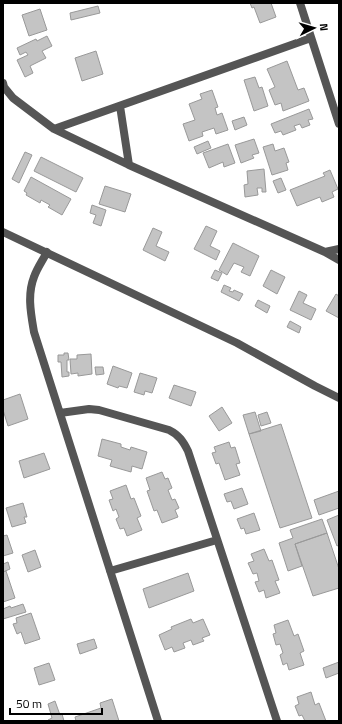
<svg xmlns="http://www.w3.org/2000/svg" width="342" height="724" viewBox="0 0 342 724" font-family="'Titillium Web',sans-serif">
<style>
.building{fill:#c4c4c4;stroke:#999}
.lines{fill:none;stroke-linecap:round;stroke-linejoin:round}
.street{stroke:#555;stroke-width:8}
</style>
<rect width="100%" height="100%" fill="#fff"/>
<path class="building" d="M250,3H271L276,17L260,23L254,7L252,8Z
M98,6L100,13L71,20L70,13Z
M40,9L47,30L29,36L22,15Z
M47,36L52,46L42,51L46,58L30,66L33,73L25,77L17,60L28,55L26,52L20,55L17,48L36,39L37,41Z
M96,51L103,74L82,81L75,58Z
M287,61L298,90L304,88L309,101L283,111L281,103L275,105L269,90L275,87L267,69Z
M255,77L259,88L262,87L268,106L254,111L244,80Z
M212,90L218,107L215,108L217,115L222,113L228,130L216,134L214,128L202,132L203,136L189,141L183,124L195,120L189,104L202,99L200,94Z
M309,109L313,119L308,120L310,125L302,128L300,124L294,126L296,130L283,135L281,131L275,133L271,124Z
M244,117L247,125L235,130L232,121Z
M254,139L259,153L252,155L254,158L241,163L235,145Z
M208,141L211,148L197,154L194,147Z
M228,144L235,163L224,167L223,162L209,168L203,153Z
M273,144L275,151L284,148L289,162L286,163L288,170L272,175L263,147Z
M25,152L32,155L19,183L12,179Z
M41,157L83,178L76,192L34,171Z
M264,169L266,192H262V188H257L258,195L245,197L244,185L248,184L247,171Z
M330,170L338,189L332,192L334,197L322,202L320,197L297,206L290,190L325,176L323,173Z
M31,177L71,199L62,215L48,207L50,205L41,200L40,203L26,195L27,193L24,191Z
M281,178L286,190L278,193L273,181Z
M105,186L131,194L125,212L99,204Z
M92,205L106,210L101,226L93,223L96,215L90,213Z
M206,226L217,231L210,246L220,251L216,260L194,249Z
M153,228L162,232L156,246L169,252L165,261L143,250Z
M233,243L259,256L250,276L241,272L244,267L234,263L227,275L219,270Z
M215,270L222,273L218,281L211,278Z
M271,270L285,277L277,294L263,286Z
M224,285L231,288L229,291L233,292L234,290L243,294L239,301L221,292Z
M299,291L307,295L303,303L316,309L311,320L290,310Z
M336,294L339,296V318L326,311Z
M258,300L270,306L267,313L255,306Z
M290,321L301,327L299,333L287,327Z
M64,353H68L69,360H67V372H69V376L62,377L61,362H58V355H64Z
M91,354L92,374L78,376V373L71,374L70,359H77V355Z
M113,366L132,373L127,388L119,386L118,388L107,384Z
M95,367H103L104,374L96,375Z
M140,373L157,378L152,393L145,391L144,395L134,392Z
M174,385L196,392L191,406L169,398Z
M20,394L28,419L8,426L3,410V400Z
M222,407L232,423L219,431L209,416Z
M255,412L261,431L249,434L243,415Z
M267,412L271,423L261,426L258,415Z
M281,424L312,518L280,528L249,434Z
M102,439L121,444V447L130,450L131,447L147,452L142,469L132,466L131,472L110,466L112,460L98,456Z
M229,442L231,448L235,447L240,463L236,464L240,475L225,480L219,463L216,464L212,453L216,452L214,447Z
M44,453L50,469L24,478L19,461Z
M162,472L165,479L168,478L172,488L168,490L172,500L175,499L179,508L175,510L178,517L162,523L157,510L154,511L147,491L150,490L146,478Z
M126,485L131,499L134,498L141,516L137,518L142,530L127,536L124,528L120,529L116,519L119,517L116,509L113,511L109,500L113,499L110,491Z
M242,488L248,504L234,509L231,501L227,502L224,494Z
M339,491V508L319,515L314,500Z
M23,503L27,517H24L26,523L12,527L6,508Z
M254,513L260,530L246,534L244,528L241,529L237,519Z
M339,515V545L337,546L327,520Z
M322,519L327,533L295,544L302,566L288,571L279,543L293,538L290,530Z
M327,533L339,569V588L313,596L295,544Z
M7,535L13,553L3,556V536Z
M264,549L269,561L272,560L279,580L275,581L280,593L266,598L264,590L259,592L255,582L259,581L257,573L253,574L248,563L254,561L251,554Z
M35,550L41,567L28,572L22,555Z
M8,562L10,569L3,572V564Z
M6,571L15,598L3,602V572Z
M188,573L194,591L149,608L143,589Z
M23,604L26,612L3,619V609L10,606L11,608Z
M31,613L40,639L25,644L21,632L17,634L13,624L17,623L16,618Z
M191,619L193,623L203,619L210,635L202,638L204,641L193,645L191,640L183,643L185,648L174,652L172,647L165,650L159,635L172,629L171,627Z
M288,620L294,636L298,634L304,651L300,653L304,665L289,670L287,663L283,665L280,655L283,653L280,644L276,645L273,634L276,633L274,625Z
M94,639L97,648L80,654L77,644Z
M339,662V673L326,678L323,668Z
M49,663L55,680L39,685L34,668Z
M311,692L315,705L319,703L326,721H305L302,715L299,716L295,706L299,704L297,697Z
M112,699L119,721H76L75,717L101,708L100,703Z
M55,701L60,715L62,714L64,721H48V720L52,718L48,704Z"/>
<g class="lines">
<path class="street" d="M300,3L339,124
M3,83L4,87L13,98L54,129L129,165L325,252L339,260
M120,106L129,165
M54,129L311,38
M3,232L237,343L315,386L339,398
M47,252C43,260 37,268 34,277C27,295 31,314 34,332L158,721
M325,252L339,249
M60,413L89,409L99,410L169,430C179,435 183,441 188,451L277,721
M110,571L217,540"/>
</g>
<rect width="342" height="724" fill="none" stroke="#000000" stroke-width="8"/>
<g transform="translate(314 28) rotate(85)" stroke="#ffffff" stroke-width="3" paint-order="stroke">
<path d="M0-3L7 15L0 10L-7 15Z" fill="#000000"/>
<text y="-6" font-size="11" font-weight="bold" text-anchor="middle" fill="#000000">N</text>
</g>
<path d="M10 708v6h92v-6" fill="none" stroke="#000000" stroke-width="2"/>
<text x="16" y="708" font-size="12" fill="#000000" stroke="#ffffff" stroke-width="3" paint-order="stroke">50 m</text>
</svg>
